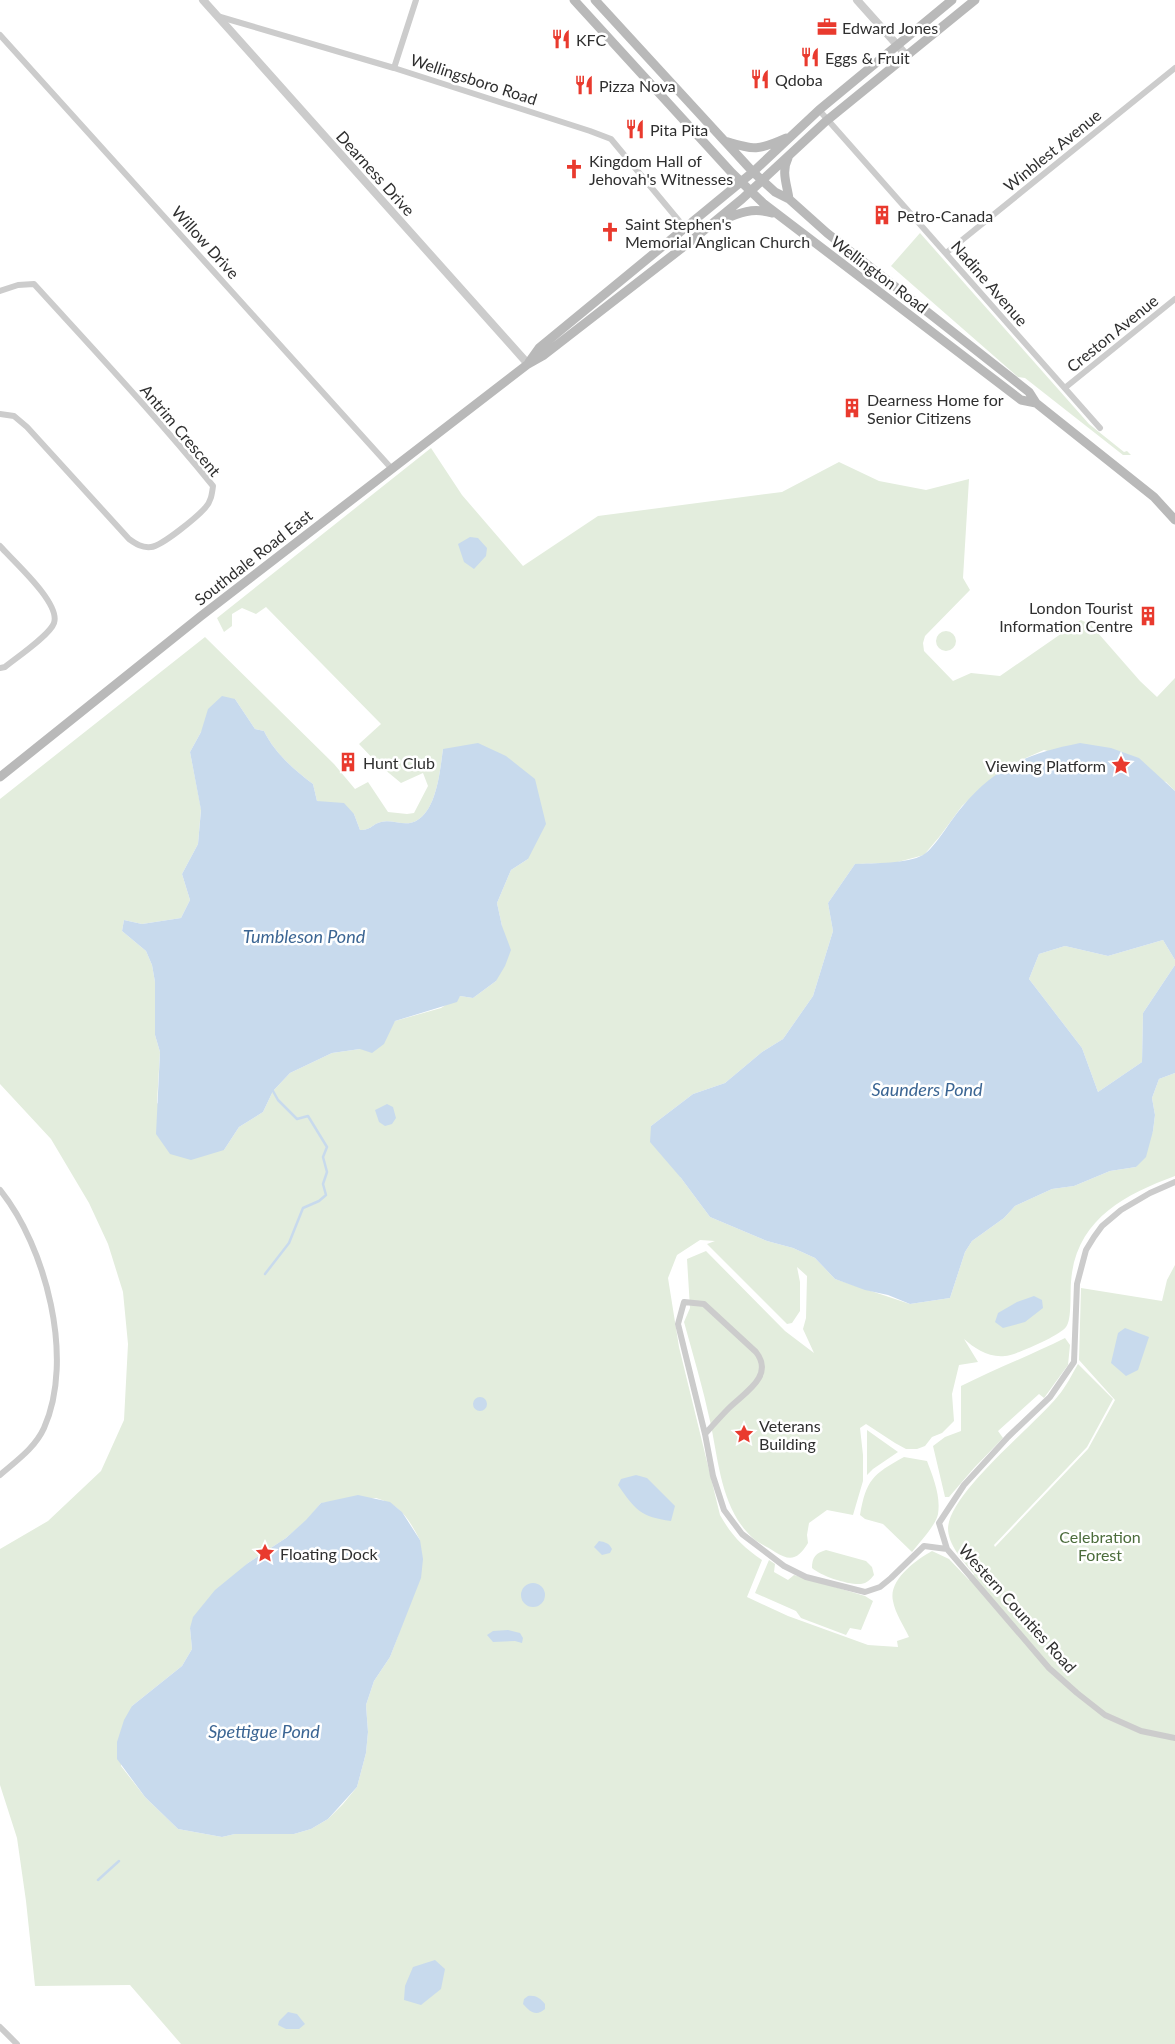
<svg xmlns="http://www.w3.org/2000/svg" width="1175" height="2044" viewBox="0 0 1175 2044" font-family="Lato,sans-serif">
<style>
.green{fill:#e3eddd;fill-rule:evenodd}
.water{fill:#c8daed}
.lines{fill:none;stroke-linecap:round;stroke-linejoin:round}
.stream{stroke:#c8daed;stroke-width:2.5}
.minor{stroke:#ccc;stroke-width:6}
.tertiary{stroke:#ccc;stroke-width:8}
.secondary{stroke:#b9b9b9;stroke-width:9}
.labels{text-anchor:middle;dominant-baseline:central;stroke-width:5;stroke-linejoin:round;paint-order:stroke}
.poi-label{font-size:16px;fill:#2f2f2f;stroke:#fff;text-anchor:start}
.street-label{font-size:16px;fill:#2f2f2f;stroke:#fff}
.park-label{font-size:16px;fill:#4b6c3b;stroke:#fff}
.water-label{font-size:18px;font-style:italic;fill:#3b6593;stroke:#fff}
</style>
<rect width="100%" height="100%" fill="#fff"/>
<path class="green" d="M920,233L1089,424L1124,452L1127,451L1131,455H1123L1025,378L1018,377L891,266Z
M431,448L462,495L523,566L598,516L782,492L839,462L879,481L926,490L969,479L963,578L970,590L925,636L923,643L924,651L953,681L971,673L1000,676L1081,620L1091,625L1140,681L1157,697L1175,678V791L1166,782L1044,750L1005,767L962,806L940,836L924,855L894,863L855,864L828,903L833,931L813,996L783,1039L762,1052L725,1083L693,1094L651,1126L681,1178L710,1217L767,1241L793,1248L815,1258L835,1279L910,1304L950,1298L965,1252L972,1241L1004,1218L1015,1206L1052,1189L1074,1186L1110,1171L1136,1167L1153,1131L1155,1115L1152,1098L1159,1079L1175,1073V1176C1123,1195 1075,1221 1071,1282C1070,1293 1072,1320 1066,1327C1059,1336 1016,1355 1005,1356C989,1358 974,1348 964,1339L978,1362L959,1365L952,1394L954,1421L942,1433L932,1437L925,1446L917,1449H906L895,1443L866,1424L860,1428L863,1455V1481L853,1515L827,1510L809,1523L807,1535L808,1543C798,1559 791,1562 775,1552C769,1548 761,1544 755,1540C721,1511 719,1462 710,1421C703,1388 693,1355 684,1322L690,1308L687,1259L706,1251L785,1331L814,1353L803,1329L806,1318L807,1276L797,1267L800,1282V1311L792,1323L787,1324L707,1244L715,1241L700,1240L677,1255L668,1278L679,1347L720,1515C732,1536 742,1546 762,1560L747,1597L788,1616L868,1645L898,1647L897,1641L909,1637C904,1626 895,1613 893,1601C888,1580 916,1560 932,1551L949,1559L969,1580L974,1574C963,1561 948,1545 948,1528C950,1492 1034,1426 1058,1396C1066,1387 1072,1374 1078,1364L1113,1399L1087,1447L994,1545L995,1547L1088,1449L1115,1400L1079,1360L1081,1288L1162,1301L1167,1280L1175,1265V2044H181L130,1985L35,1986L26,1901L17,1838L0,1785V1549L48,1521L101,1471L124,1420L128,1344L123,1292L108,1244L89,1203L51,1139L0,1084V799L205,637L334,764L355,789L368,782L388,812L407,814L414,813L428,786L423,773L401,783L378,764L359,744L381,724L266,607L256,614L242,608L232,614V626L224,632L217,618ZM235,699L255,729L264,731C274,752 294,770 313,784L317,801L354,814L360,830C372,830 372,824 381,822C392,819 405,827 416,821C437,810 440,770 443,749L528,859L511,870L497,903L502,926L496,981L473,998L460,996L441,1008L395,1021L360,1049L332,1053L290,1073L273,1091L263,1112L239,1127L224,1150L157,1103L160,1052L155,1035V982L152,965L146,951L122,931L124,920L142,924L181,918L190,900L182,874L198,844L201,809L190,752L201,732ZM376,1498C401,1505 408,1518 420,1540L398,1636L390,1657L374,1681L366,1705L368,1732L366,1753L357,1787L343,1804L328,1819L311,1829L294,1834H235L222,1837L178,1829L145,1797L121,1766L132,1706L182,1666L192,1649L190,1628L248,1563L286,1538L307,1520L321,1503Z
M936 641a10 10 0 1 1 20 0a10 10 0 1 1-20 0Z
M1163,940L1175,960V965L1143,1013L1142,1062L1098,1092L1082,1048L1029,979L1039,954L1065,946L1108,956Z
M1065,1338L1070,1345L1068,1365L1044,1398L1039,1394L998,1431L1003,1438L974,1468L949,1497H945L933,1446L945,1437L961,1431V1386C995,1369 1031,1355 1065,1338Z
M867,1430L898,1452L873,1469L867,1475Z
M904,1457L927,1461C933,1477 941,1496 938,1514C936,1525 919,1543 912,1552L883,1524L865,1519L860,1515C866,1480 873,1474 904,1457Z
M826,1550L866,1561L872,1567L874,1575C870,1580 867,1583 861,1584C848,1585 821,1576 812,1568C812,1557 816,1553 826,1550Z
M769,1560L775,1564L774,1572L788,1580L794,1575L865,1596L873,1601L861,1630L850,1628L846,1635L801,1618L796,1611L755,1593Z"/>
<path class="water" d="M470,537L478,538L487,548L486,556L474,569L464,562L458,544Z
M222,696L235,699L255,729L264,731C274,752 294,770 313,784L317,801L344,803L354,814L360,830C372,830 372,824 381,822C392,819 405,827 416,821C437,810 440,770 443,749L478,743L506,756L535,779L546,824L528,859L511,870L497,903L502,926L511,950L505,966L496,981L473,998L460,996L457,1002L395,1021L384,1044L372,1053L360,1049L332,1053L290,1073L273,1091L263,1112L239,1127L224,1150L191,1160L170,1154L156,1134L160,1052L155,1035V982L152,965L146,951L122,931L124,920L142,924L181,918L190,900L182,874L198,844L201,810L190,752L201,732L208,709Z
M1080,743L1111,748L1139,758L1175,791V960L1163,940L1108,956L1065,946L1039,954L1029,979L1082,1048L1098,1092L1142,1062L1143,1013L1175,965V1073L1159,1079L1152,1098L1155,1115L1153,1131L1146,1157L1136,1167L1110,1171L1074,1186L1052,1189L1015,1206L1004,1218L972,1241L965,1252L950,1298L910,1304L888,1295L865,1290L835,1279L815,1258L793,1248L767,1241L710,1217L681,1178L650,1142L651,1126L693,1094L725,1083L762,1052L783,1039L813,996L833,931L828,903L855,864C874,863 907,864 923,855C936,847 951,819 962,807C996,766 1030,753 1080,743Z
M387,1104L393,1107L396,1118L392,1124L385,1126L379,1122L375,1110Z
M1034,1296L1042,1300L1043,1308L1025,1322L1003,1328L995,1322L998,1313L1017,1302Z
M1125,1328L1149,1337L1138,1370L1126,1376L1111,1363L1118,1333Z
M473 1404a7 7 0 1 1 14 0a7 7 0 1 1-14 0Z
M636,1475L647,1478L675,1506L671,1521C641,1517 635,1510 618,1485L621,1479Z
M358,1495L390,1502L402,1512L420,1540L423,1559L421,1578L410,1606L390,1657L374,1681L366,1705L368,1732L366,1753L357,1787L328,1819L311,1829L294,1834H235L222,1837L178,1829L145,1797L117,1759V1742L124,1720L132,1706L182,1666L192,1649L190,1628L193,1617L215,1590L248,1563L286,1538L306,1520L321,1503Z
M599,1541C605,1542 609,1543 612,1549L610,1553L602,1555L594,1547Z
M521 1595a12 12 0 1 1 24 0a12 12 0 1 1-24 0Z
M508,1630L520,1633L523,1638L522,1643L515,1641L493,1642L487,1635L493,1631Z
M435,1960L445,1969L441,1989L421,2005L404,2000L405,1986L413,1967Z
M528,1996C536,1995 540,1998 545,2004V2009C536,2017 530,2012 523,2004L524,1999Z
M288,2012L297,2014L305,2024L299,2029H286L278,2025L279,2021Z"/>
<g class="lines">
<path class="stream" d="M265,1274L289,1243L303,1208L319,1201L326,1195L323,1184L327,1172L323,1157L327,1147L308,1116L297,1119L278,1100L273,1091
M98,1880L119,1861"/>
<path class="minor" d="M217,16L394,68L590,131L611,139L685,228
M0,35L392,469
M394,68L416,0
M819,110L1100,428
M946,253L1175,68
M0,291L18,285L34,284C95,351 156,416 213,486C212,494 211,502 205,508C197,517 162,546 151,547C142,548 136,544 129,539L27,427L14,416L0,414
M1066,387L1175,299
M0,546C13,561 61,603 54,623C50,635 16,658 5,667L0,668
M1175,1182L1150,1193L1121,1210L1102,1226L1094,1237L1086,1250L1077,1284L1074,1362L1050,1397L1008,1437L964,1485L939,1523L947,1549L1049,1668L1077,1693L1105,1715L1141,1731L1175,1738
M0,1190C46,1247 75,1359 44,1428C35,1448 16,1461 0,1475
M705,1434C713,1425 721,1416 729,1408C744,1393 775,1376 756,1352L704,1304L684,1302L678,1324L705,1434L713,1476L724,1510L742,1534L784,1566L806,1577L865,1592L880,1587L891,1578L924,1546L947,1549
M0,2027L17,2044"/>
<path class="tertiary" d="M203,0L528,364
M857,0L907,56"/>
<path class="secondary" d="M574,0L732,173L763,203L1021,400L1036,403
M595,0L753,172L775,192L789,199L827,233L1029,392L1036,403L1154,497L1175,520
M725,141C755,150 757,151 786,138
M788,158C781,172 787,184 789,199
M720,221C739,213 752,207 772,213
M529,362L539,348L753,172L819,110L952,0
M0,777L201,616L528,364L544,355L691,241L742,199L825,122L975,0"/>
</g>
<defs>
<symbol id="office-bare" viewBox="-9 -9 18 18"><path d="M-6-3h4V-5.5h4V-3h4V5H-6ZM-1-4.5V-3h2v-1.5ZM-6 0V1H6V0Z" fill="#e93a2e" stroke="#fff" stroke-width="2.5" paint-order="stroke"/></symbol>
<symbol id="restaurant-bare" viewBox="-9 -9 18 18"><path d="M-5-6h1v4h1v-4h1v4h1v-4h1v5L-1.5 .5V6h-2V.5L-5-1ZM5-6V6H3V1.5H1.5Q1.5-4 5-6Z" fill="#e93a2e" stroke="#fff" stroke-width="2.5" paint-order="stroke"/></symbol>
<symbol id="church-bare" viewBox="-9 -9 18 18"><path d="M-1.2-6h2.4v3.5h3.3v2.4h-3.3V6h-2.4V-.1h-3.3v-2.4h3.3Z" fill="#e93a2e" stroke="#fff" stroke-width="2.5" paint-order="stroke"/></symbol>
<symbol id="building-bare" viewBox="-9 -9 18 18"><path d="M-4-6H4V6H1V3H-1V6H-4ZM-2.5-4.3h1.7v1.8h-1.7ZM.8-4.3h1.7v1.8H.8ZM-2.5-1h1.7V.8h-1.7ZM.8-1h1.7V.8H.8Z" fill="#e93a2e" stroke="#fff" stroke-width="2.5" paint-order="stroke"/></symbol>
<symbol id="sight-bare" viewBox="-9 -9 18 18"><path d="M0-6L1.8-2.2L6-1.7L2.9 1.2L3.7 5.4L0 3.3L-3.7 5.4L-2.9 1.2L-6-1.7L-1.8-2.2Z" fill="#e93a2e" stroke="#fff" stroke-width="2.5" paint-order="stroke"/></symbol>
</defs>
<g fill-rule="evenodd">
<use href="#office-bare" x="813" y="13" width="28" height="28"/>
<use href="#restaurant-bare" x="547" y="25" width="28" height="28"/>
<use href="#restaurant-bare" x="796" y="43" width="28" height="28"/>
<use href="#restaurant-bare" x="746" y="65" width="28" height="28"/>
<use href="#restaurant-bare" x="570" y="71" width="28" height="28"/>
<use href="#restaurant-bare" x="621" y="115" width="28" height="28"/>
<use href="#church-bare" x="560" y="155" width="28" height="28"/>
<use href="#building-bare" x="868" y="201" width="28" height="28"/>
<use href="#church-bare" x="596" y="218" width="28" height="28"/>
<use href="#building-bare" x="838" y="394" width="28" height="28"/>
<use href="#building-bare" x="1134" y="602" width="28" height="28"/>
<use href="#building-bare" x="334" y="748" width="28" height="28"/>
<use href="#sight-bare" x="1107" y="751" width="28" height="28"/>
<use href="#sight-bare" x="730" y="1420" width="28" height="28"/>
<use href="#sight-bare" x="251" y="1539" width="28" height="28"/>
</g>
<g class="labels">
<g class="poi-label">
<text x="842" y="27">Edward Jones</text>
<text x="576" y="39">KFC</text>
<text x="825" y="57">Eggs &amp; Fruit</text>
<text x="775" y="79">Qdoba</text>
<text x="599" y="85">Pizza Nova</text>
<text x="650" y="129">Pita Pita</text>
<text x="589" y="160">Kingdom Hall of<tspan x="589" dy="18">Jehovah's Witnesses</tspan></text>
<text x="897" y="215">Petro-Canada</text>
<text x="625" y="223">Saint Stephen's<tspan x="625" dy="18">Memorial Anglican Church</tspan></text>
<text x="867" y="399">Dearness Home for<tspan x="867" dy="18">Senior Citizens</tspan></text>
<text x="1133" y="607" text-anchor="end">London Tourist<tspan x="1133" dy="18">Information Centre</tspan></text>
<text x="363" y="762">Hunt Club</text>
<text x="1106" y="765" text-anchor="end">Viewing Platform</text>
<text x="759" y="1425">Veterans<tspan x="759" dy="18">Building</tspan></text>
<text x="280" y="1553">Floating Dock</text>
</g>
<g class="street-label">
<text transform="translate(474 79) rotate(18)">Wellingsboro Road</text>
<text transform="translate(1052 150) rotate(-39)">Winblest Avenue</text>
<text transform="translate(376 173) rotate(48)">Dearness Drive</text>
<text transform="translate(206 242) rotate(48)">Willow Drive</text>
<text transform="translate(880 274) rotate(37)">Wellington Road</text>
<text transform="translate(990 283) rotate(49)">Nadine Avenue</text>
<text transform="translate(1112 333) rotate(-39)">Creston Avenue</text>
<text transform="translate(181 430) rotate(50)">Antrim Crescent</text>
<text transform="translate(253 557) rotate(-38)">Southdale Road East</text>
<text transform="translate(1018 1608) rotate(48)">Western Counties Road</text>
</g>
<g class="park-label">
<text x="1100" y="1536">Celebration<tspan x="1100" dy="18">Forest</tspan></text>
</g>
<g class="water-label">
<text x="304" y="936">Tumbleson Pond</text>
<text x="927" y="1089">Saunders Pond</text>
<text x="264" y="1731">Spettigue Pond</text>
</g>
</g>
</svg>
